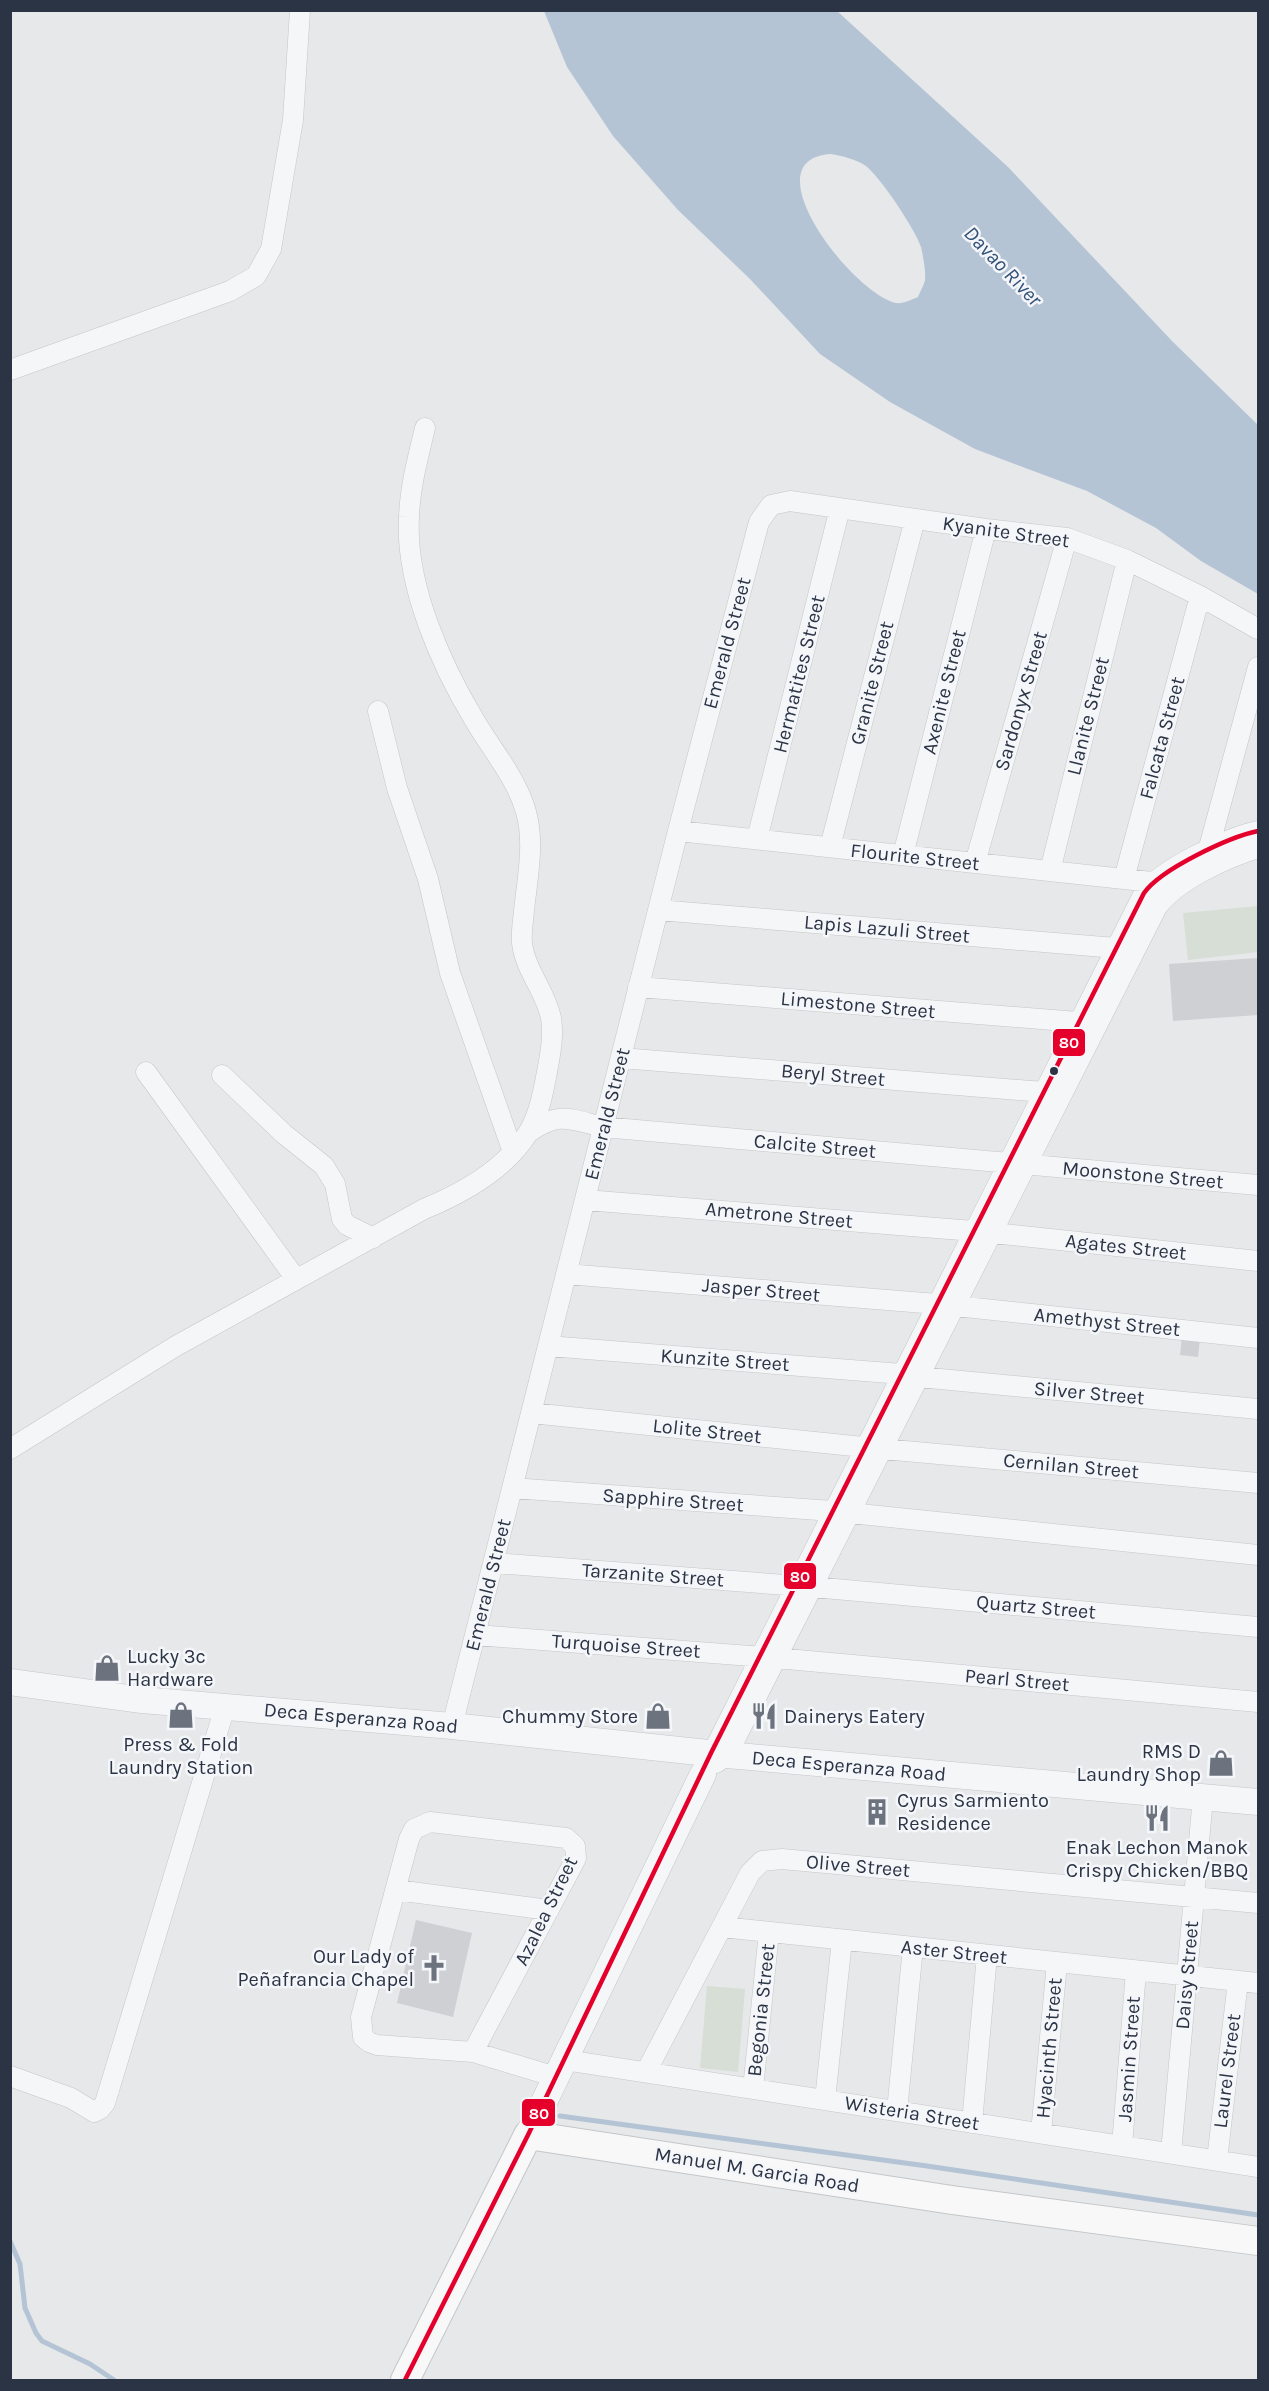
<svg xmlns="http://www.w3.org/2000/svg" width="1269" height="2391" viewBox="0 0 1269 2391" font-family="Karla,sans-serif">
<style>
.green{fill:#d6ded6}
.water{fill:#b4c4d5;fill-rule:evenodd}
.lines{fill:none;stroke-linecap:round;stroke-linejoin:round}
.stream{stroke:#b4c4d5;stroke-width:5}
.building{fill:#ced0d3}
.minor-casing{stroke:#c4c6c8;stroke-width:21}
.tertiary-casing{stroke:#c4c6c8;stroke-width:27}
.secondary-casing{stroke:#c4c6c8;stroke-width:30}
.minor{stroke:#f5f6f7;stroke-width:20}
.tertiary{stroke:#f5f6f7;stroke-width:26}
.secondary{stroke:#f8f8f8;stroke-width:28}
.bus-1-casing{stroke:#f4f6f9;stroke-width:9}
.bus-1{stroke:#e4002b;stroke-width:4.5}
.bus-dot{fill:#2b3445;stroke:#f4f6f9;stroke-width:2}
.labels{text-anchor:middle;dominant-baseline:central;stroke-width:5;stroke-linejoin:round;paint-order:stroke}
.street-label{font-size:20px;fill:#2b3445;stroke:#f4f6f9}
.poi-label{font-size:20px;fill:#2b3445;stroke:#f4f6f9;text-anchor:start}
.water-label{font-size:21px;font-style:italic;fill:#34527a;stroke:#f4f6f9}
.line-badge{stroke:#f4f6f9;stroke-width:2}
.badge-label{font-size:16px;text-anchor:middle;font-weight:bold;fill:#fff}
</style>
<rect width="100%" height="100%" fill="#e6e8ea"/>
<path class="green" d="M1258,906V952L1188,960L1183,913Z
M707,1986L745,1989L738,2072L700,2068Z"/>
<path class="water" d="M544,11H837L1008,167L1172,341L1258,425V594L1201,561L1156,528L1087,491L975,449L890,402L820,354L750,279L678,210L613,136L567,67ZM831,154C842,156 856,159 866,166C881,178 915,229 921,247C923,256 926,271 925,280C924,285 920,292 918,297C911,300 903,304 896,303C853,294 748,159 831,154Z"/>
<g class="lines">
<path class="stream" d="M560,2116L927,2166L1258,2215
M10,2241L20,2264L25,2308L36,2333L42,2341L90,2364L114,2380"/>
</g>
<path class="building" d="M1258,958V1015L1173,1021L1169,964Z
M1182,1337L1200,1339L1198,1357L1180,1355Z
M869,1800L888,1802L886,1823L867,1821Z
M416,1920L472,1933L453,2017L397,2003Z"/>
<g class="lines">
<defs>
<path id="minor" d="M10,370L230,291L256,276L271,249L293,120L300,10
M378,711L397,788L428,879L450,973L513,1152
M678,831L1152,882
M757,839L840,508
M830,847L915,519
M1208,851L1258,667
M903,855L986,529
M975,863L1067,538
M1050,871L1127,560
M1124,879L1200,596
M658,910L1116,948
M638,987L1078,1022
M621,1058L1044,1092
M146,1072L296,1279
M222,1075L284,1134L324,1166L335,1184L342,1219L347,1225L373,1238
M529,1132C559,1111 570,1119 603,1127L1258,1185
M585,1200L974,1231
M993,1233L1258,1261
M566,1274L937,1304L1258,1338
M548,1346L902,1374
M919,1377L1258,1409
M531,1413L883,1449L1258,1483
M10,1449L176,1346L424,1209C463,1193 505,1170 528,1133C539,1115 543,1093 547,1072C550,1056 554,1036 551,1018C546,992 525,970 522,943C521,933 523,921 524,911C527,880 535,843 526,812C517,779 492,750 475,721C441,665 405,584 409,517C410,487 418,457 425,428
M512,1488L833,1511
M850,1513L1258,1555
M494,1563L813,1587L1258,1627
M476,1635L776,1658L1258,1702
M452,1726L678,831L759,522L771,505L790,501L986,529L1067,538L1127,560L1200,596L1258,629
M716,1763L727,1755L1157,907C1177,880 1226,858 1258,848
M707,1764L1144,893C1161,869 1229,837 1258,831
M396,1890L549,1910
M722,1927L1258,1983
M473,2052L573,1864L576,1858L575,1846L566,1838L430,1822L414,1829L409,1839L361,2017L363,2037L369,2042L377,2045L473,2052L556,2077
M565,2060L1258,2167
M646,2072L750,1873L762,1861L782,1859L1258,1903
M10,2076L71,2098L94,2112L100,2109L105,2103L225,1707
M753,2089L769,1932
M825,2100L842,1940
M897,2111L913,1947
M972,2123L987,1955
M1041,2133L1057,1963
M1122,2146L1136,1971
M1171,2153L1203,1797
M1217,2160L1238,1981"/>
<path id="tertiary" d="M10,1682L142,1700L452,1726L727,1755L1258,1802
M528,2135L703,1774"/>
<path id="secondary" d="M405,2380L528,2135L952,2200L1258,2241"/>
</defs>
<use href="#minor" class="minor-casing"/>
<use href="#tertiary" class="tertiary-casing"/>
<use href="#secondary" class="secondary-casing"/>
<use href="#minor" class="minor"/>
<use href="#tertiary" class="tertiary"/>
<use href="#secondary" class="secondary"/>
<defs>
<path id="bus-1" d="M405,2380L528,2135L711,1753L1144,893C1161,869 1229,837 1258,831"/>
</defs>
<use href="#bus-1" class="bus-1-casing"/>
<use href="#bus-1" class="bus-1"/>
</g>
<defs>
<symbol id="shop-bare" viewBox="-9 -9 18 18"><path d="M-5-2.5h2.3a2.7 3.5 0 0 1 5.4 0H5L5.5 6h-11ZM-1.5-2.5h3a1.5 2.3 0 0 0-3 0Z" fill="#6c737f" stroke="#f4f6f9" stroke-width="2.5" paint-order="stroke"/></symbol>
<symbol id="restaurant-bare" viewBox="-9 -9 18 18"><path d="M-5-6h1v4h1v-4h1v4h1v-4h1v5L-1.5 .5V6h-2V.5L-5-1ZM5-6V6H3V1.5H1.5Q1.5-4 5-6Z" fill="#6c737f" stroke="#f4f6f9" stroke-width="2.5" paint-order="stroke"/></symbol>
<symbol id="building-bare" viewBox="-9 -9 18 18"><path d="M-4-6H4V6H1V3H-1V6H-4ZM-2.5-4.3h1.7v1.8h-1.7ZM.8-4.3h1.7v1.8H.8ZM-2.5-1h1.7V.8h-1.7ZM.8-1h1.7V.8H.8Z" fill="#6c737f" stroke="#f4f6f9" stroke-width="2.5" paint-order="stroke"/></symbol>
<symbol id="church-bare" viewBox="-9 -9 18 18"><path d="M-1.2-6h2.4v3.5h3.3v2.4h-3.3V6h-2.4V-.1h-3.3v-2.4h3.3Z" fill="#6c737f" stroke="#f4f6f9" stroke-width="2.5" paint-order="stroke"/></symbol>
</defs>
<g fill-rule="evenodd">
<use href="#shop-bare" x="88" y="1649" width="38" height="38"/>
<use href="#shop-bare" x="162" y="1696" width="38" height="38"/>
<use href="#shop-bare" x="639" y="1697" width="38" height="38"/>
<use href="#restaurant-bare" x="745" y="1697" width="38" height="38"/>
<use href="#shop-bare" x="1202" y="1744" width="38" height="38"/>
<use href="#building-bare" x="858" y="1793" width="38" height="38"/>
<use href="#restaurant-bare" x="1138" y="1799" width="38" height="38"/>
<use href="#church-bare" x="415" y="1949" width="38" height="38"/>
</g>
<circle class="bus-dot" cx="1054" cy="1071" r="5"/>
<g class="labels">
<g class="street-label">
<text transform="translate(1006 532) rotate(8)">Kyanite Street</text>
<text transform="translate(727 643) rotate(-75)">Emerald Street</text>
<text transform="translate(799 674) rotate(-76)">Hermatites Street</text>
<text transform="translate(872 683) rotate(-76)">Granite Street</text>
<text transform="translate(944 692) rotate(-76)">Axenite Street</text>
<text transform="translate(1021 701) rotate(-74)">Sardonyx Street</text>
<text transform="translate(1088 716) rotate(-76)">Llanite Street</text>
<text transform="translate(1162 738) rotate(-75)">Falcata Street</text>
<text transform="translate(915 857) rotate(6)">Flourite Street</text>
<text transform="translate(887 929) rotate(5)">Lapis Lazuli Street</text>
<text transform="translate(858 1005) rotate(5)">Limestone Street</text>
<text transform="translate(833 1075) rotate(5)">Beryl Street</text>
<text transform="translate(607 1114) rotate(-76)">Emerald Street</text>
<text transform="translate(815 1146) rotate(5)">Calcite Street</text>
<text transform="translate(1143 1175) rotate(5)">Moonstone Street</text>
<text transform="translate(779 1215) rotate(5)">Ametrone Street</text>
<text transform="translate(1126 1247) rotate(6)">Agates Street</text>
<text transform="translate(761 1290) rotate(5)">Jasper Street</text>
<text transform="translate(1107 1322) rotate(6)">Amethyst Street</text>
<text transform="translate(725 1360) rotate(4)">Kunzite Street</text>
<text transform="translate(1089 1393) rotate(5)">Silver Street</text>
<text transform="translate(707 1431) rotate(6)">Lolite Street</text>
<text transform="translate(1071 1466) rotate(5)">Cernilan Street</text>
<text transform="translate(673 1500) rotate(4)">Sapphire Street</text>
<text transform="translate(653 1575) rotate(4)">Tarzanite Street</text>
<text transform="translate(488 1585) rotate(-76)">Emerald Street</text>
<text transform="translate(1036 1607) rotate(5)">Quartz Street</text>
<text transform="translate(626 1646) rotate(4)">Turquoise Street</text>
<text transform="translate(1017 1680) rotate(5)">Pearl Street</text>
<text transform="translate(361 1718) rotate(5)">Deca Esperanza Road</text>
<text transform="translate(849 1766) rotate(5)">Deca Esperanza Road</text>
<text transform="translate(858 1866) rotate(5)">Olive Street</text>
<text transform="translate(546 1911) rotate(-64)">Azalea Street</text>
<text transform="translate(954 1952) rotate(6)">Aster Street</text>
<text transform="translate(1187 1975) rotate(-85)">Daisy Street</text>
<text transform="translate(761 2010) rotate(-84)">Begonia Street</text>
<text transform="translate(1049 2048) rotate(-85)">Hyacinth Street</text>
<text transform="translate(1129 2059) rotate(-86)">Jasmin Street</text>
<text transform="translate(1227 2071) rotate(-83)">Laurel Street</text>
<text transform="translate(912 2113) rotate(9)">Wisteria Street</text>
<text transform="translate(757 2170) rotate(9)">Manuel M. Garcia Road</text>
</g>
<g class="poi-label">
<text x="127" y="1656">Lucky 3c<tspan x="127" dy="23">Hardware</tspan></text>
<text x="638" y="1716" text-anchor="end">Chummy Store</text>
<text x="784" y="1716">Dainerys Eatery</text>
<text x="181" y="1744" text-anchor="middle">Press &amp; Fold<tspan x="181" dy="23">Laundry Station</tspan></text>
<text x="1201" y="1751" text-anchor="end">RMS D<tspan x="1201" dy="23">Laundry Shop</tspan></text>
<text x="897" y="1800">Cyrus Sarmiento<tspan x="897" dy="23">Residence</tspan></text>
<text x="1157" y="1847" text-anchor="middle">Enak Lechon Manok<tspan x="1157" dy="23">Crispy Chicken/BBQ</tspan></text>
<text x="414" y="1956" text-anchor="end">Our Lady of<tspan x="414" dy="23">Peñafrancia Chapel</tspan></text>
</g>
<g class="water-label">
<text transform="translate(1003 266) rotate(46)">Davao River</text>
</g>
</g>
<g class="line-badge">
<rect x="1052" y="1028" width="34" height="29" rx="6" fill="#e4002b"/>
<rect x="783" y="1562" width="34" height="28" rx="6" fill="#e4002b"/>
<rect x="521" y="2098" width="35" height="29" rx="6" fill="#e4002b"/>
</g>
<g class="badge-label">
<text x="1069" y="1048">80</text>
<text x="800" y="1582">80</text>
<text x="539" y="2119">80</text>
</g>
<rect width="1269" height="2391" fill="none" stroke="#2b3445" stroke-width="24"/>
</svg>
